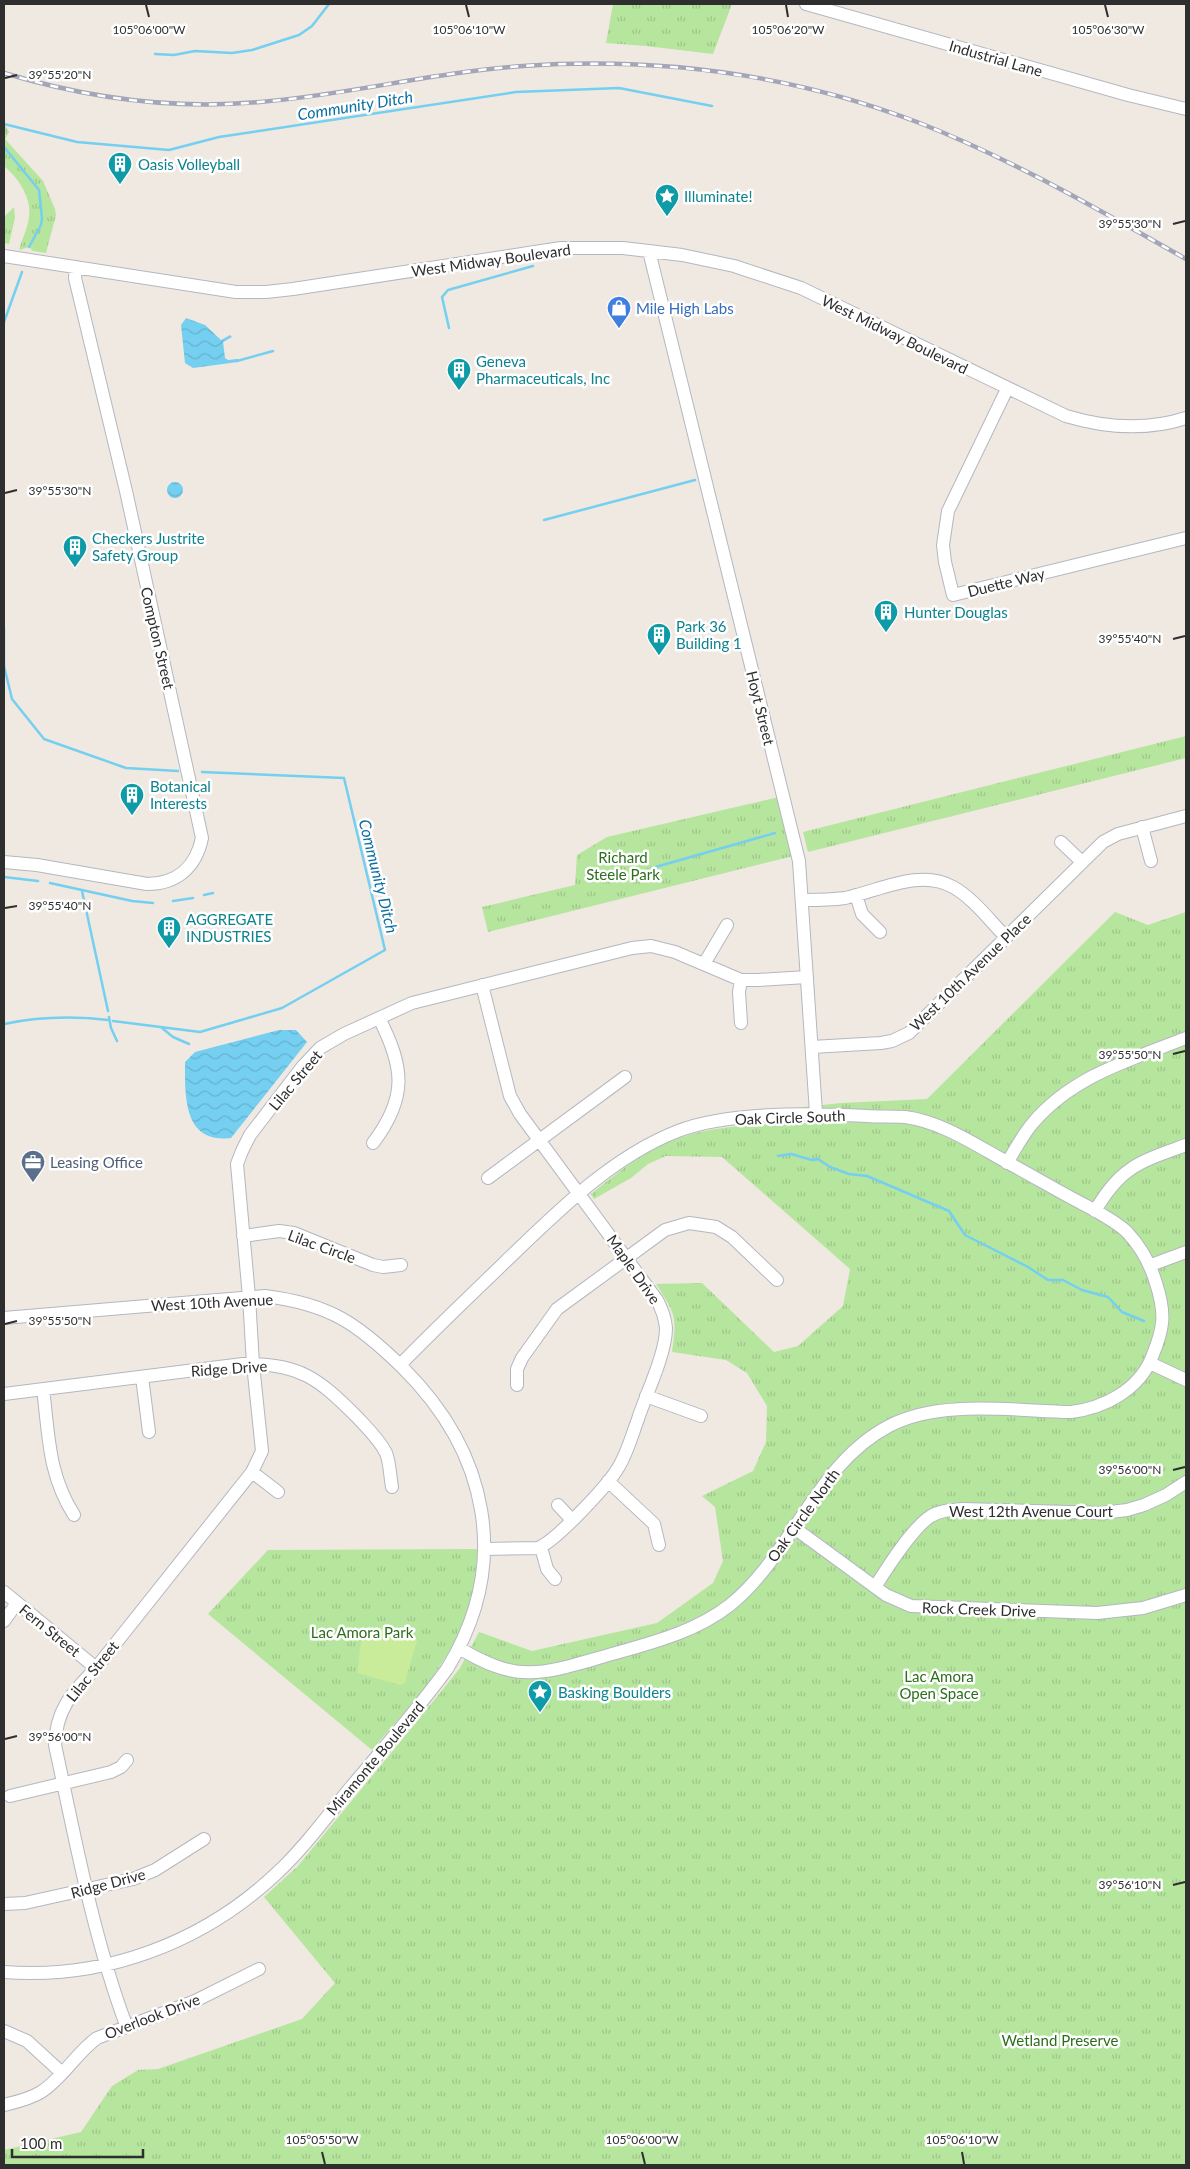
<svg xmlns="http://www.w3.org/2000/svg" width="1190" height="2169" viewBox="0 0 1190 2169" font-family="Lato,sans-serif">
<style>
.grass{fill:url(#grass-tufts)}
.pitch{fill:#c9ec9a}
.water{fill:url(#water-waves)}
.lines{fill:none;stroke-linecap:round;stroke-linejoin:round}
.stream{stroke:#75cff0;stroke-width:2.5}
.minor-casing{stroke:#b4b7c1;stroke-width:14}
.minor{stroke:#fff;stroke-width:12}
.rail-casing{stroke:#a3a6b8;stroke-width:4.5}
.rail{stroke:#fff;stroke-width:2.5;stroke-dasharray:8;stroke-linecap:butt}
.ticks{fill:none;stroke:#2e2e2e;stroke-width:2}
.labels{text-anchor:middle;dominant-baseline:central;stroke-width:5;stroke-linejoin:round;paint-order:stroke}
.street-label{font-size:15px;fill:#2e2e2e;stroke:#fff}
.culture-label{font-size:15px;fill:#0d838f;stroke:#fff;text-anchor:start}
.shop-label{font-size:15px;fill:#366cbe;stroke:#fff;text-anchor:start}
.park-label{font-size:15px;fill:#2c6e1b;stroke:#fff}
.service-label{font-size:15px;fill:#4e5e75;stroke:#fff;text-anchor:start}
.water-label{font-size:16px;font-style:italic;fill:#0d6fa3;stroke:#fff}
.ticks-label{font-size:12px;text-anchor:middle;fill:#2e2e2e;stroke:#fff;stroke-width:5;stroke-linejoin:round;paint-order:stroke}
</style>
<defs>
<pattern id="grass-tufts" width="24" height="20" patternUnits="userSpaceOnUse" patternTransform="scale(1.25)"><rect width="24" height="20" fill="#b6e59e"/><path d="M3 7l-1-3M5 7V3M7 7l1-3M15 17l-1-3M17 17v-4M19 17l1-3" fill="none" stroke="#9dc588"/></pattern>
<pattern id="water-waves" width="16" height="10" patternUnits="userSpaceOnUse" patternTransform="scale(1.25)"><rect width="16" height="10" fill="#75cff0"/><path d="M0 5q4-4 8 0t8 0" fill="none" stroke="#66b2ce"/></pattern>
</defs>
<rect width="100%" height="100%" fill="#efe9e1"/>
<path class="grass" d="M613,4H732L713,54L646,46L606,43Z
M4,123L9,132L5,139L43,181L55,209L56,215L46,253L33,251L29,247L19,250C22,239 28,228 29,216C32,197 17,177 4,166Z
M14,207L15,218L9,244L4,243V217Z
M1186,736V758L808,852L803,832Z
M783,796L797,855L488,932L482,907L575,885L577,855L607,837Z
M1115,912L1148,925L1186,912V2165H4V2150L81,2132L112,2086L138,2070L158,2069L302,2019L335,1983L264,1897L298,1866L414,1725L460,1668L479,1632L532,1651L657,1623L713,1583L723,1561L715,1507L702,1496L753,1471L766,1442L767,1406L747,1373L726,1360L672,1352C677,1316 676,1315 656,1284L702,1283L774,1352L798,1346L843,1306L850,1269L722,1157L666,1156L648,1164L631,1178L594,1199L591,1194C617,1173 649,1147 682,1137C719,1125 758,1125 796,1123L795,1108L841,1103L927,1099Z
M477,1549C478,1636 424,1689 372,1750L208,1614L268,1550Z"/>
<path class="pitch" d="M382,1627L401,1630L417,1640L405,1683L400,1685L357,1673C363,1649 352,1638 382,1627Z"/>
<path class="water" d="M186,318L205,325L221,340L230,335L232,337L223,342L225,358L228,360L238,359V362L193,368L185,363L181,325Z
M167 490a8 8 0 1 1 16 0a8 8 0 1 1-16 0Z
M279,1030H296L307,1042L231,1138C183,1144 185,1096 185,1062L195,1052Z"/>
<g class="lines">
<path class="stream" d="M155,54L174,55L195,51L232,53L252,50L299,35L312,26L329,4
M4,124L77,142L169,150L219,137L516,92L619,88L712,106
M4,147L39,190L42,218L41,225L29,247
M4,322L22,272
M449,328L442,297L448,290L533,266
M237,361L273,351
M544,520L695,480
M4,628V666L12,699L44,739L126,768L178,771
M652,868L775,833
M4,877L38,881
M50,883L132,901L153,903
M82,891L108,1011
M204,895L213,893
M173,901L193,898
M109,1017L111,1028L117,1041
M113,1021L200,1032L282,1008L385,950L344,778L202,772
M4,1024C37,1017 74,1016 108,1020
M162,1028L173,1037L189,1044
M778,1156L791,1154L812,1160L818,1159L830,1167L849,1174L867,1176L949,1211L965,1235L1028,1267L1048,1280H1063L1082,1290L1108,1297L1122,1312L1144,1321"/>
<defs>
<path id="minor" d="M806,4L1128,95L1186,109
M649,251L799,861L816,1113
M4,256L236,292H266L293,289L561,248H623L682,255L734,266L801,288L1066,416C1106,428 1146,431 1186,418
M1007,389L948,511L943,545L945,562L953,595L1186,538
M1142,827L1151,861
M1061,842L1082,862
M4,862L37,865L147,884C177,884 196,867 202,838L126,491L75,278L76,267
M856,895L862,914L880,932
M803,900C817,900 831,900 845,898C879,891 920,868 953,887C973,898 990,921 1006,937
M704,964L727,925
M482,985L510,1096L520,1114L657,1300C662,1309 665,1318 666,1328C666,1354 646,1394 638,1419C632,1435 627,1454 618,1468C608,1485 556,1541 538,1548L484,1549
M741,1023L739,992L741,980
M812,1047L881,1043L892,1041L909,1033L1103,842L1118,834L1186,816
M373,1143C408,1097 404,1067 379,1018
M1007,1163C1015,1150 1022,1136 1032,1124C1072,1076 1130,1060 1186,1038
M488,1178L625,1077
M1095,1211C1121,1166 1140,1162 1186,1145
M243,1236L279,1231L294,1233L373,1265L383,1267L401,1265
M1151,1265L1186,1252
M4,1318L265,1296C329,1304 357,1323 402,1367C488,1452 512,1563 447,1669C417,1710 384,1748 351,1787C327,1816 305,1847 277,1873C204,1942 105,1980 4,1972
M1150,1363L1186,1380
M400,1365C434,1330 470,1296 505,1262C556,1213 611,1157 678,1131C729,1111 812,1113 867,1116C879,1117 892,1116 905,1117C944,1122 980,1148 1014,1166C1036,1178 1058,1191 1081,1203C1096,1211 1114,1220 1127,1232C1141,1247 1150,1263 1156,1283C1166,1314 1164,1328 1152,1357C1139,1390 1104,1408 1071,1412C1015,1411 939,1399 889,1426C816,1464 792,1555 730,1605C693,1634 646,1644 602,1657C540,1675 517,1683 459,1648
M142,1377L149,1432
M517,1385V1369L522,1358L557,1309L665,1230L689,1223L716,1227L732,1237L777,1280
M43,1389C49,1436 48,1474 74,1515
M4,1394L243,1364C299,1363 318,1378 357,1417C367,1428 379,1439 386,1453C390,1463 390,1476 392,1487
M646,1396L701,1416
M252,1472L278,1492
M608,1481L654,1524L659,1545
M558,1505L572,1520
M793,1527L886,1595L911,1606L1097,1613L1143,1608L1186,1595
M541,1547L547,1569L555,1579
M875,1587C887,1568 912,1528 931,1516C941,1510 951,1510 962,1509L1102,1513L1127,1510L1144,1505L1166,1495L1186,1482
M4,1592L96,1668
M4,1621L17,1603
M10,1796L111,1772L121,1767L127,1760
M4,1904L25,1903L133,1879L155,1870L204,1839
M126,2025C93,1936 75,1838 55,1745C56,1709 72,1693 96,1668L252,1472L262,1451L253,1364L249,1297L237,1164L242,1151L250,1135L303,1066L320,1048L344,1034L412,1003L632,948L651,946L675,952L741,980H758L807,977
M4,2031L27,2041L62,2073
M4,2105C16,2102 30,2099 41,2092C63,2078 76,2053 97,2038L195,2001L259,1969"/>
</defs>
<use href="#minor" class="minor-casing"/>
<use href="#minor" class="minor"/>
<defs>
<path id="rail" d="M4,73C87,98 172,110 260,102C348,95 434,72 523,66C656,57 791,74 917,122C1010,158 1099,210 1186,259"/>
</defs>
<use href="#rail" class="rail-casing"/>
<use href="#rail" class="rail"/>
</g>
<path class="ticks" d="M146,5L149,17M466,5L469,17M786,5L788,17M1105,5L1108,17M5,78L17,75M1173,224L1185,221M5,493L17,490M1173,639L1185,636M5,908L17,906M1173,1054L1185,1051M5,1324L17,1321M1173,1470L1185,1467M5,1739L17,1736M1173,1885L1185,1882M322,2152L325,2164M642,2152L645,2164M962,2152L964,2164"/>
<defs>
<symbol id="building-pin" viewBox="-11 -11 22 30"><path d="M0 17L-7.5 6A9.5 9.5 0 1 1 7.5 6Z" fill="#0f9aa8" stroke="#fff"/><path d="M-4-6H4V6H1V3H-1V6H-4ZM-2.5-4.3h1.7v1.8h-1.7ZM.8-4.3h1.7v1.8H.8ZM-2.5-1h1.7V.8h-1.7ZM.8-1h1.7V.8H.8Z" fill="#fff"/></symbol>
<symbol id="sight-pin" viewBox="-11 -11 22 30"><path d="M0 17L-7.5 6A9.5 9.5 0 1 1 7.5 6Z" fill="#0f9aa8" stroke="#fff"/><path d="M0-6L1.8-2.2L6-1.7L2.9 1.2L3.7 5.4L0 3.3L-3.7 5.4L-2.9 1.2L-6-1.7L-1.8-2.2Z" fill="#fff"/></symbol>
<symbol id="shop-pin" viewBox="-11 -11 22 30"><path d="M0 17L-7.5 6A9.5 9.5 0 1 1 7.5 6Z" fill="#3f7fe0" stroke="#fff"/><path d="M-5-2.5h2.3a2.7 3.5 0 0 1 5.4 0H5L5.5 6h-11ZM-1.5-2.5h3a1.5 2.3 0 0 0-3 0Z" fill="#fff"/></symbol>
<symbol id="office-pin" viewBox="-11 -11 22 30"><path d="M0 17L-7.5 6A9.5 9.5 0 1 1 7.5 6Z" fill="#5c6f8a" stroke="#fff"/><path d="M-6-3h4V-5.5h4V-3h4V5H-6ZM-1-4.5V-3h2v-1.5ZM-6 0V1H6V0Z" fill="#fff"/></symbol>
</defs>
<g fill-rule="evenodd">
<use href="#building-pin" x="106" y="150" width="28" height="38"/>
<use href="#sight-pin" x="653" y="182" width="28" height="38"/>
<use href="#shop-pin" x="605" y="294" width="28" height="38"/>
<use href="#building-pin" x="445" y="356" width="28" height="38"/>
<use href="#building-pin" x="61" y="533" width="28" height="38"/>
<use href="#building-pin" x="872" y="598" width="28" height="38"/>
<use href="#building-pin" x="645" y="621" width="28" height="38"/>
<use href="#building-pin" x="118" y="781" width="28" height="38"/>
<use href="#building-pin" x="155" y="914" width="28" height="38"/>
<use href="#office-pin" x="19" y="1148" width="28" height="38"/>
<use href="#sight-pin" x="526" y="1678" width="28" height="38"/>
</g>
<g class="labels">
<g class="street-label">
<text transform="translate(996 58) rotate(16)">Industrial Lane</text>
<text transform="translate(491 260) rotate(-8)">West Midway Boulevard</text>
<text transform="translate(895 334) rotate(26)">West Midway Boulevard</text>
<text transform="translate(1006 582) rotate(-14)">Duette Way</text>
<text transform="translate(158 638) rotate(77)">Compton Street</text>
<text transform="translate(761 708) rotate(76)">Hoyt Street</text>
<text transform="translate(970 972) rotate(-44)">West 10th Avenue Place</text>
<text transform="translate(295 1080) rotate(-50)">Lilac Street</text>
<text transform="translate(790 1117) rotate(-2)">Oak Circle South</text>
<text transform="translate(322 1246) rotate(20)">Lilac Circle</text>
<text transform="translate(634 1269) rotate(55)">Maple Drive</text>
<text transform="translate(212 1302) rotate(-3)">West 10th Avenue</text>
<text transform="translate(229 1368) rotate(-4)">Ridge Drive</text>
<text x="1031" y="1511">West 12th Avenue Court</text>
<text transform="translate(803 1515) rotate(-54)">Oak Circle North</text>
<text transform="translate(979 1609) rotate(2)">Rock Creek Drive</text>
<text transform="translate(50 1630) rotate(39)">Fern Street</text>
<text transform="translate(92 1671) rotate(-51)">Lilac Street</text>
<text transform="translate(375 1758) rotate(-50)">Miramonte Boulevard</text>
<text transform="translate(108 1883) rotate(-15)">Ridge Drive</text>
<text transform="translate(152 2016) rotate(-21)">Overlook Drive</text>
</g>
<g class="culture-label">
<text x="138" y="164">Oasis Volleyball</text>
<text x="684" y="196">Illuminate!</text>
<text x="476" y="361">Geneva<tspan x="476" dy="17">Pharmaceuticals, Inc</tspan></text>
<text x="92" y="538">Checkers Justrite<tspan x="92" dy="17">Safety Group</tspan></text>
<text x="904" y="612">Hunter Douglas</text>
<text x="676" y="626">Park 36<tspan x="676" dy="17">Building 1</tspan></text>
<text x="150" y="786">Botanical<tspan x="150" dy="17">Interests</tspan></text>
<text x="186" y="919">AGGREGATE<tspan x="186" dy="17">INDUSTRIES</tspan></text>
<text x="558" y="1692">Basking Boulders</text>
</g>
<g class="shop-label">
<text x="636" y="308">Mile High Labs</text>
</g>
<g class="park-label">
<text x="623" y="857">Richard<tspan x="623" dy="17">Steele Park</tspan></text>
<text x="362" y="1632">Lac Amora Park</text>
<text x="939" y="1676">Lac Amora<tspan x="939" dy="17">Open Space</tspan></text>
<text x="1060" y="2040">Wetland Preserve</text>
</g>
<g class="service-label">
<text x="50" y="1162">Leasing Office</text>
</g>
<g class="water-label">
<text transform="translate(355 105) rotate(-9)">Community Ditch</text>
<text transform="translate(379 876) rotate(76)">Community Ditch</text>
</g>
</g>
<g class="ticks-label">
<text x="149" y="34">105°06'00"W</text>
<text x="469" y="34">105°06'10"W</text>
<text x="788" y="34">105°06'20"W</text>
<text x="1108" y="34">105°06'30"W</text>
<text x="60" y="79">39°55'20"N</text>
<text x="1130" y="228">39°55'30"N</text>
<text x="60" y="495">39°55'30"N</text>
<text x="1130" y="643">39°55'40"N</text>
<text x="60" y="910">39°55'40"N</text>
<text x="1130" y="1059">39°55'50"N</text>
<text x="60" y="1325">39°55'50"N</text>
<text x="1130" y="1474">39°56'00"N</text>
<text x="60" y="1741">39°56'00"N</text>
<text x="1130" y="1889">39°56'10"N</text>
<text x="322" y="2144">105°05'50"W</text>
<text x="642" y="2144">105°06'00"W</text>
<text x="962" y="2144">105°06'10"W</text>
</g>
<rect width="1190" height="2169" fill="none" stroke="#2e2e2e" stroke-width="10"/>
<path d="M12 2149v8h131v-8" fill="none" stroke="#2e2e2e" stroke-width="2.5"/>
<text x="20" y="2149" font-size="15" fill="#2e2e2e" stroke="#ffffff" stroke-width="4" paint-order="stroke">100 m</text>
</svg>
